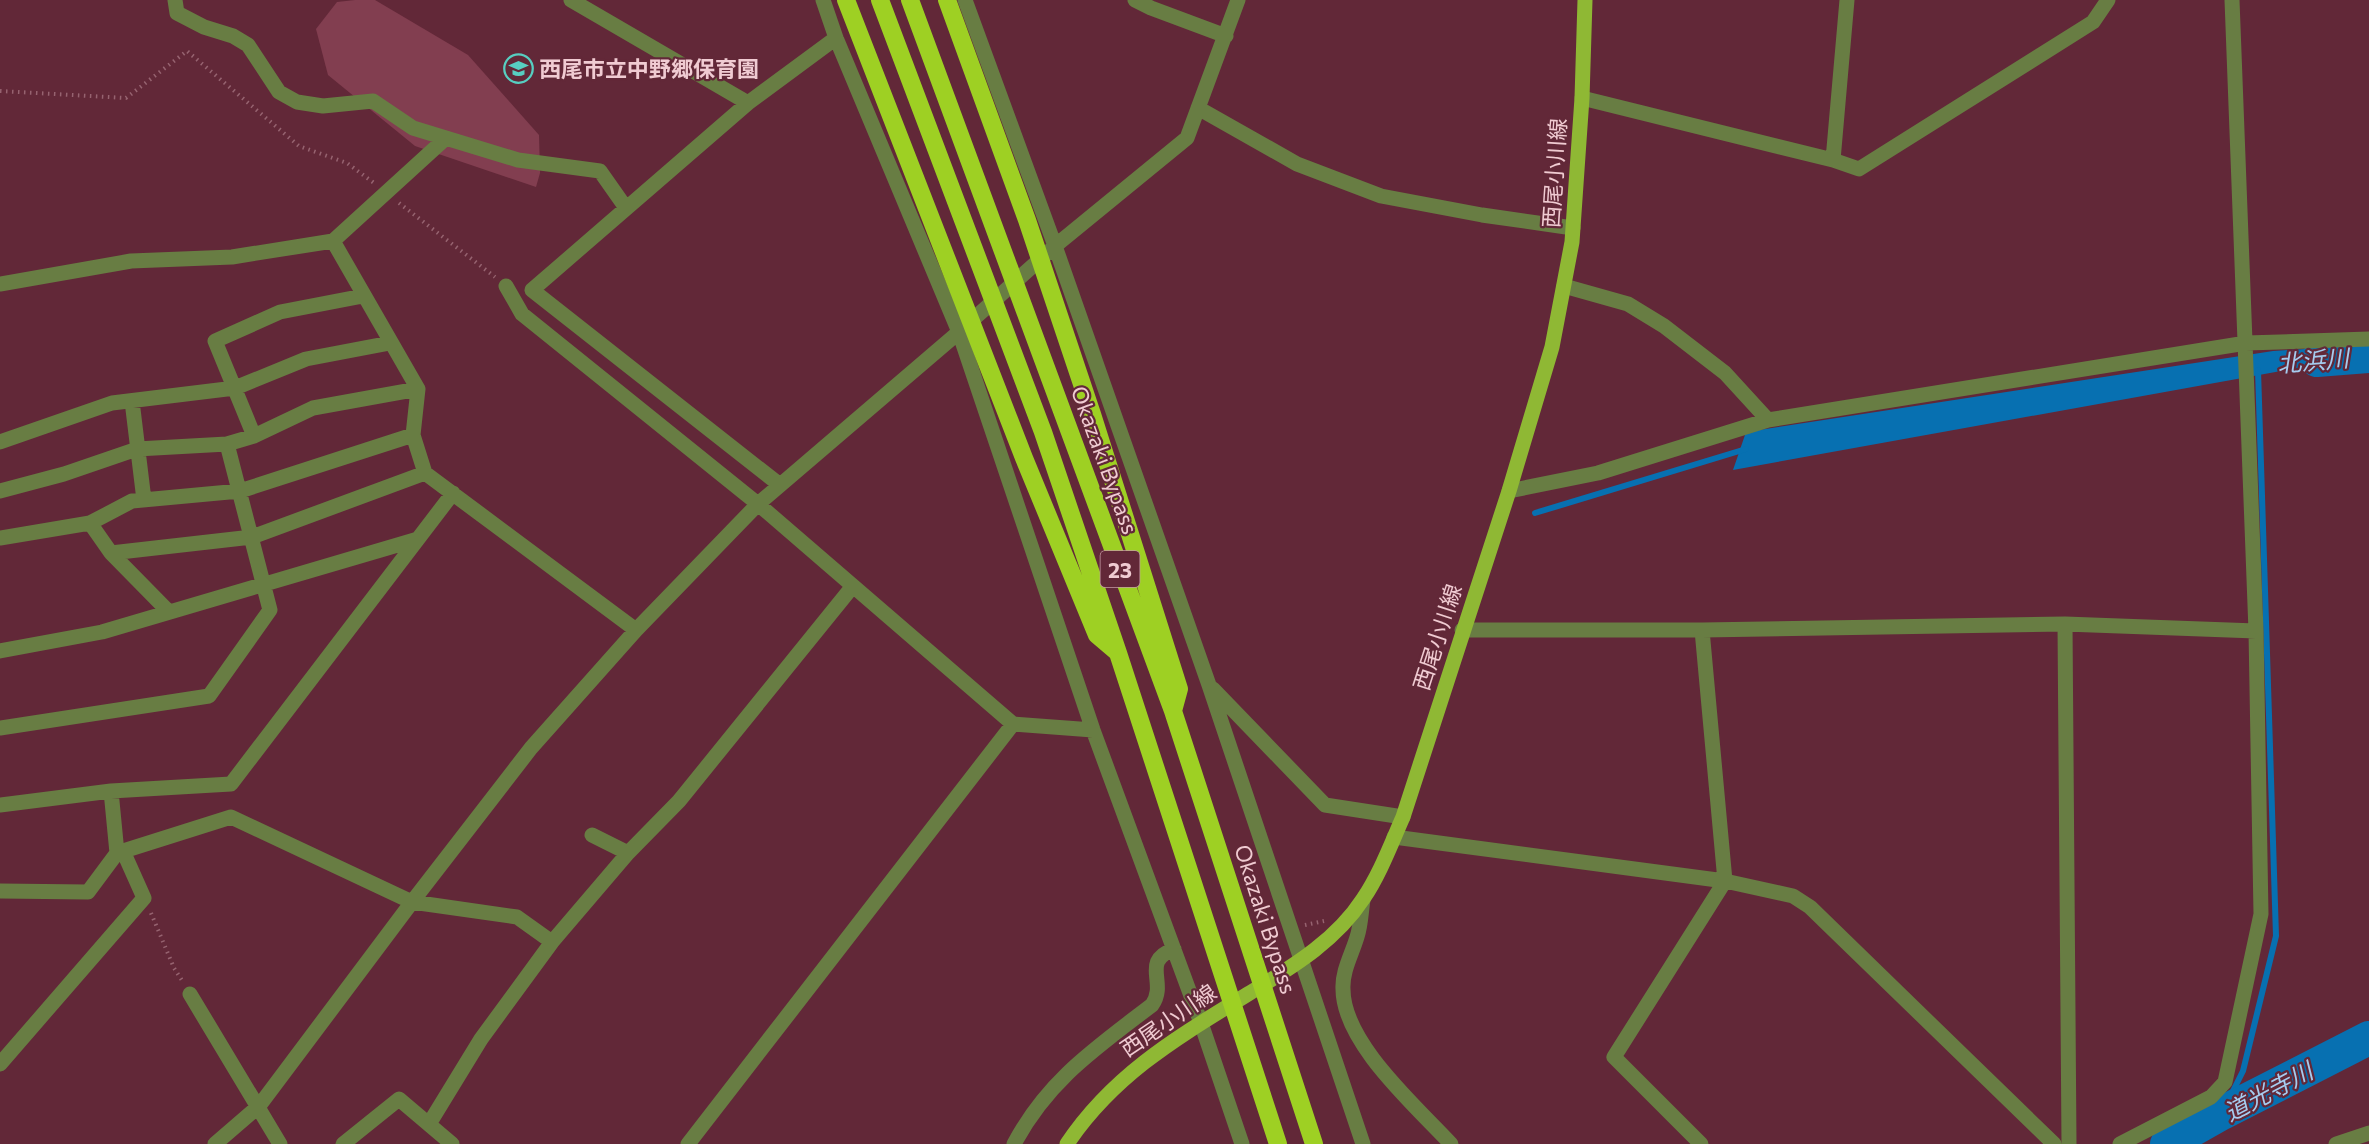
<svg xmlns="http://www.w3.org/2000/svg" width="2369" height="1144" viewBox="0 0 2369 1144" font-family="Commissioner,'Noto Sans JP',sans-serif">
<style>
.green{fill:#823e50}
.water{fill:#0770b1}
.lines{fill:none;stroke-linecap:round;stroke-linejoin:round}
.stream{stroke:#0770b1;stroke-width:6}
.river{stroke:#0770b1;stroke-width:34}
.path{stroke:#966370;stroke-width:4;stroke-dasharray:1.5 4.5;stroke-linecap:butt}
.minor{stroke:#687d43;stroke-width:15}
.major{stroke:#8fb834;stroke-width:15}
.highway-bridge{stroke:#9ed023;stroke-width:18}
.labels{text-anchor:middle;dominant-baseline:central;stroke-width:4.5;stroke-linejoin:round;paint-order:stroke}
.shield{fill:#622838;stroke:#c59aa4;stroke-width:1.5}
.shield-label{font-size:21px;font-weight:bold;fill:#f0cbd2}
.poi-label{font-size:22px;font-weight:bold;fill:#f0cbd2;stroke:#622838;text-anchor:start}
.street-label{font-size:22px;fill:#f0cbd2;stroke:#622838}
.water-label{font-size:24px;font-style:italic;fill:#a5ccef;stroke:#622838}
</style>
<rect width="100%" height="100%" fill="#622838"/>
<path class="green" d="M355,0H375L468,55L539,135L540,173L536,187L415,146L328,75L316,29L337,2Z"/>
<path class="water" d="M2369,345V355L1733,470L1746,432L2273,351Z"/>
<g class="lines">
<path class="stream" d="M1535,513L1746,449
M2222,1113L2243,1071L2276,936L2258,370"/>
<path class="river" d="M2317,360L2369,356
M2167,1144L2222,1113L2369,1038"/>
<path class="path" d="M0,91L126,98L187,51L299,146L347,163L374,183
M399,203L495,277
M151,913L174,968L183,982
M1305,925L1324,921"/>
<path class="minor" d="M175,0L177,13L204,27L233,36L248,45L279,92L297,102L323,106L373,101L413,128L518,160L600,171L626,208
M571,0L748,103
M823,0L836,38L959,332L1093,730L1201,1023L1242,1144
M965,0L1055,246L1209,685L1363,1144
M1135,0L1151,8L1226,36
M1582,98L1833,160L1859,169L2093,22L2108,0
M1198,108L1297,164L1381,196L1482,215L1573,228
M446,138L333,241L418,389L413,435L425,473L636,630
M1833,160L1847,0
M0,284L131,261L232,257L333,241
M506,286L522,314L758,504L1013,724L1093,730
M1564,286L1628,304L1664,326L1725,373L1768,420
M132,401L144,500
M254,436L215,341L280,312L363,296
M0,442L112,403L235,388L306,359L390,343
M780,485L532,290L748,103L836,38
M0,491L64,474L137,449L227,444
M1509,491L1598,473L1768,420L2246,343L2369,339
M90,523L132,501L240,491L413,435
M0,538L90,523L111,553
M169,612L111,553L252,537L425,473
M2065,624L2069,1144
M1462,630H1702L2065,624L2256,631
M0,651L102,632L418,539
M1213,689L1325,805L1403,817
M0,728L209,696L270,610L227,444L254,436L313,408L418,389
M111,791L117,853
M0,805L111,791L231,784L453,493
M592,835L628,853
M1394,837L1725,881L1793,896L1810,907L2054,1144
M0,891L88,892L117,853L231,817L412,902L517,917L552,942
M1363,900C1361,912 1361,925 1357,937C1352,954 1342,971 1343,989C1343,1043 1416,1106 1451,1144
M190,994L280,1144
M0,1064L144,898L123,851
M429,1124L481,1039L552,942L628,853L679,801L853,586
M215,1144L259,1106L412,902L531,748L636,630L758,504L959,332L1055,246L1187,138L1238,0
M343,1144L399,1099L452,1144
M688,1144L1013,724
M1014,1144C1048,1080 1096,1048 1152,1005C1168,982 1140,962 1174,949
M1701,1144L1614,1057L1725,881L1702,630
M2120,1144L2211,1097L2225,1082L2261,914L2256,631L2232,0
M2336,1144L2369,1133"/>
<path class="major" d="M1067,1144C1114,1074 1178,1037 1248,994C1290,968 1335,942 1363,899C1380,874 1391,844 1403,817L1509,491L1552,347L1572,242L1582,98L1585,0"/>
<path class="highway-bridge" d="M846,0L1024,458L1097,635L1117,652
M880,0L1043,432L1118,653L1278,1144
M910,0L1173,711L1314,1144
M947,0L1027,220L1092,414L1179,689L1173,711"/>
</g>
<defs>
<symbol id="school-ring" viewBox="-11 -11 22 22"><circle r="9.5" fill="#622838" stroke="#57cec1" stroke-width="1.5"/><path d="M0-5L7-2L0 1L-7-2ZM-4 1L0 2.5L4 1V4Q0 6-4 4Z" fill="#57cec1"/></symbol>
</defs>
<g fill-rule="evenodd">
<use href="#school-ring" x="502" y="52" width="33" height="33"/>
</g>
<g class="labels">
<rect class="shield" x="1100.5" y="551" width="39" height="36" rx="4.5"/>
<g class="shield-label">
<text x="1120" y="569">23</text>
</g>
<g class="poi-label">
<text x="539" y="68">西尾市立中野郷保育園</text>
</g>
<g class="street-label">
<text transform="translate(1554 173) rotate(-86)">西尾小川線</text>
<text transform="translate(1105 460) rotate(70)">Okazaki Bypass</text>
<text transform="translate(1437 637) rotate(-72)">西尾小川線</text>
<text transform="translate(1266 919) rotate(72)">Okazaki Bypass</text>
<text transform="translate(1168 1020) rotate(-34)">西尾小川線</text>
</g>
<g class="water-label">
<text transform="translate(2313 360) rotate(-5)">北浜川</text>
<text transform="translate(2268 1091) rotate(-28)">道光寺川</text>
</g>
</g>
</svg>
